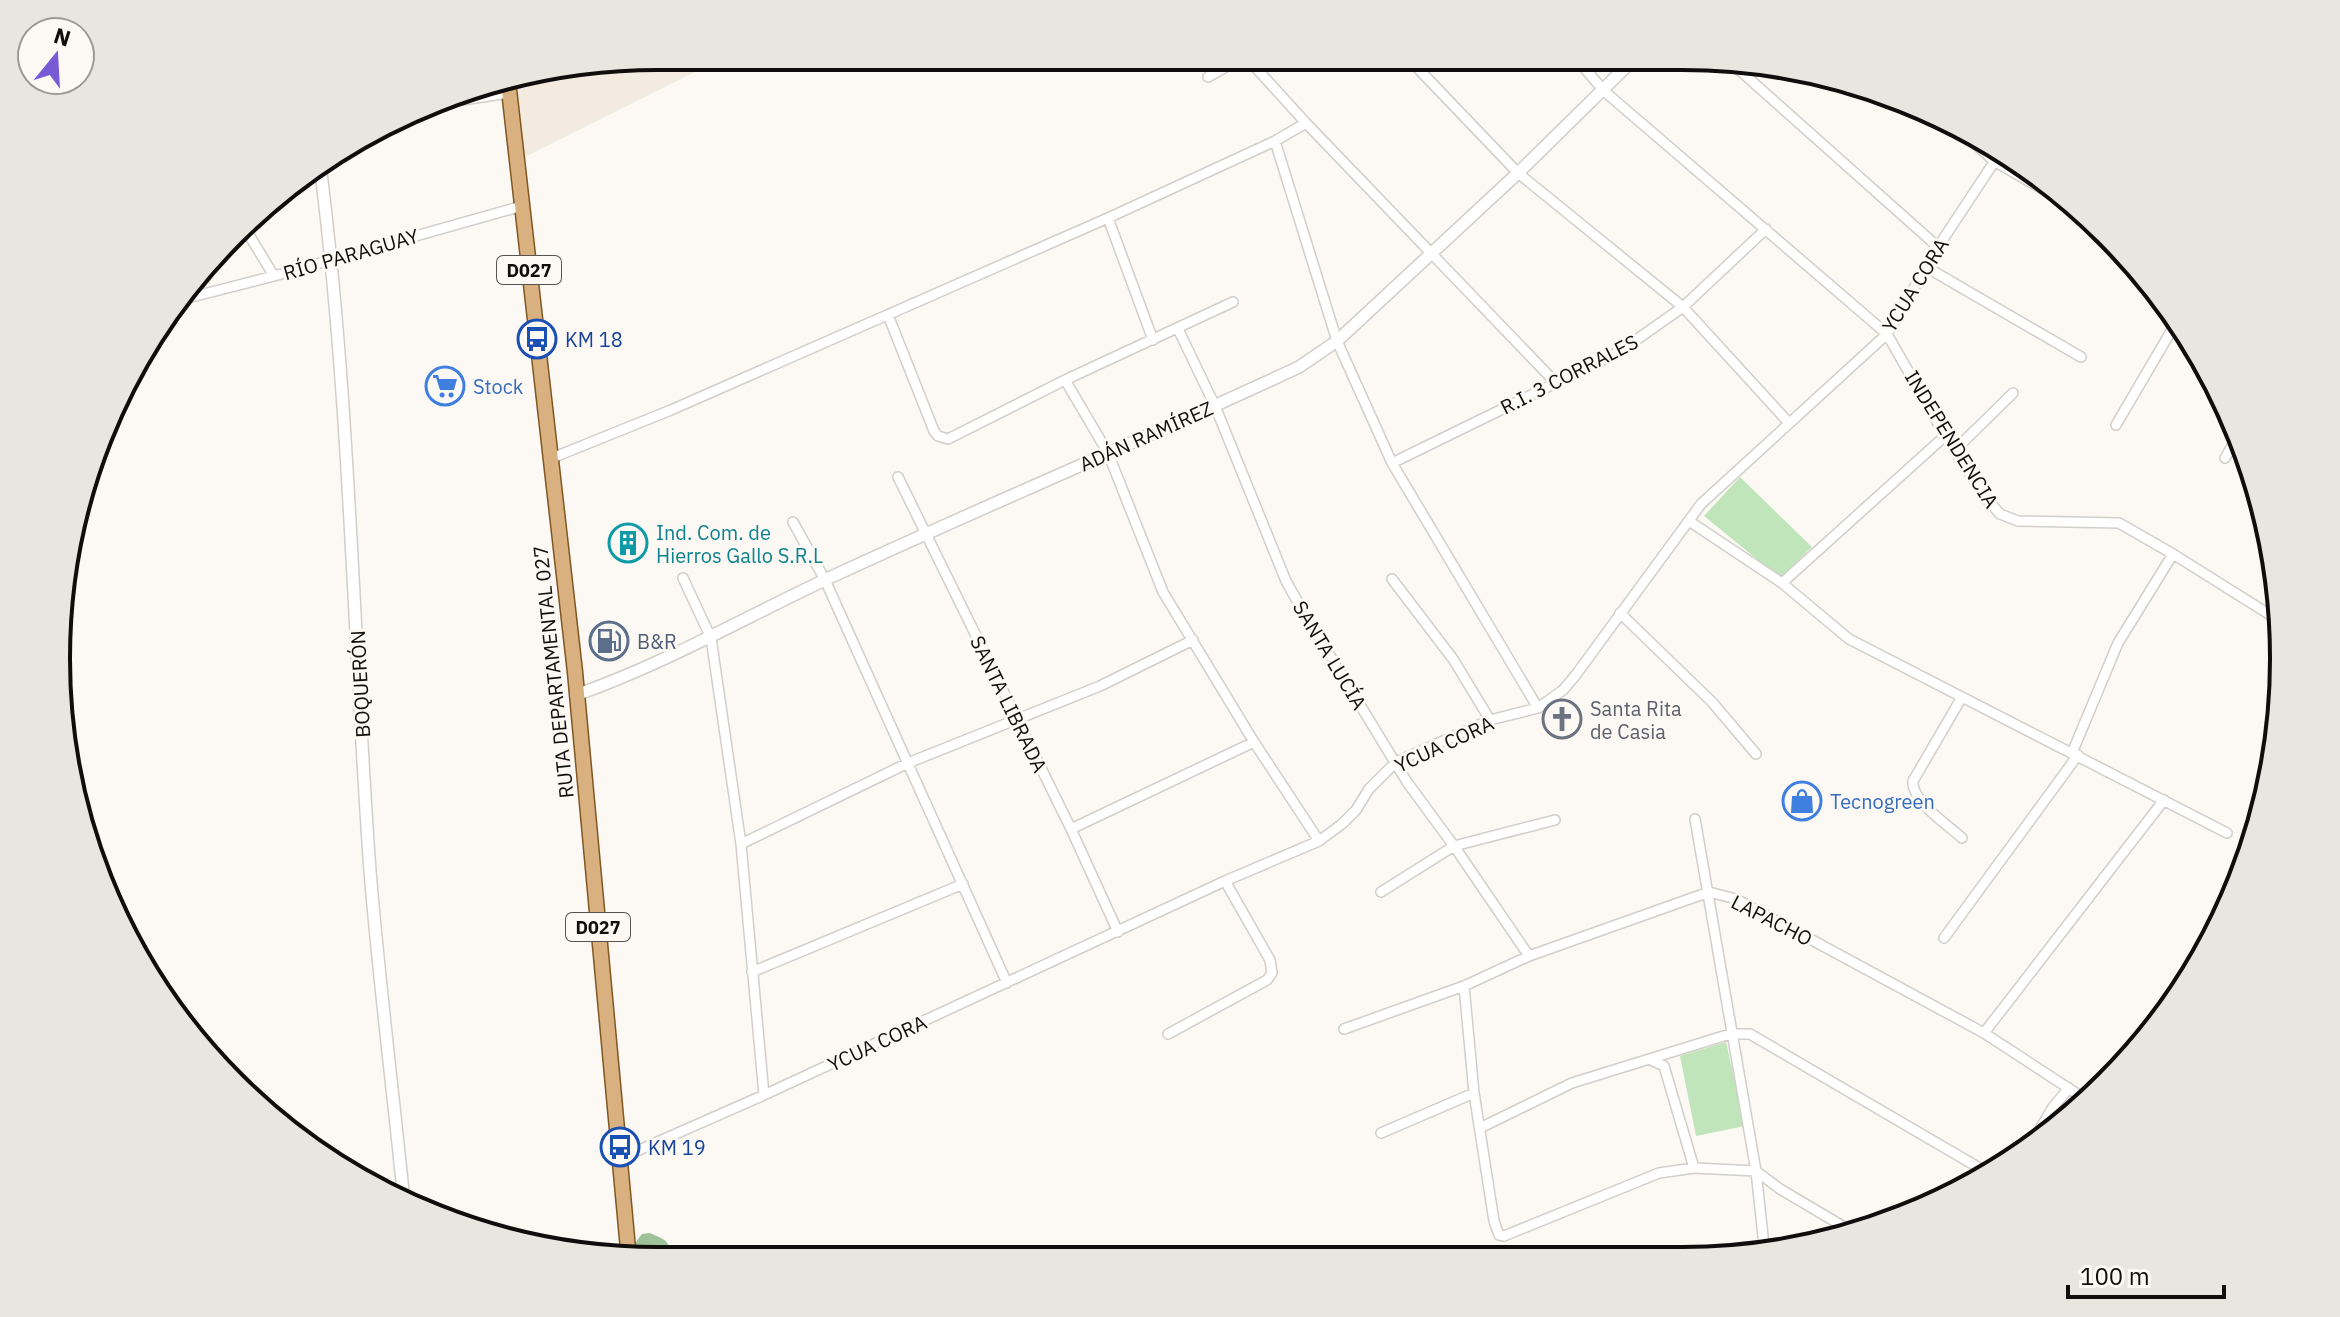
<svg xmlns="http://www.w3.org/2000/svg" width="2340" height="1317" viewBox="0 0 2340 1317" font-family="'IBM Plex Sans',sans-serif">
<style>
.built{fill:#f3ebe0}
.green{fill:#c0e5ba}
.forest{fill:#9fc399}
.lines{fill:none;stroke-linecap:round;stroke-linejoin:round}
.minor-casing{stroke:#d2ceca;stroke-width:12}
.tertiary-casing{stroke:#d2ceca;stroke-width:14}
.primary-casing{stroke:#825620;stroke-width:17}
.minor{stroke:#fff;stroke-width:9}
.tertiary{stroke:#fff;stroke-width:11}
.primary{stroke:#d9b180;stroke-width:14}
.labels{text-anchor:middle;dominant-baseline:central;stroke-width:6;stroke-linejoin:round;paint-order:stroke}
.shield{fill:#fcf9f4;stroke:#565452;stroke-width:2}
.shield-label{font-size:18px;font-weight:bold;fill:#0f0e0c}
.street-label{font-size:20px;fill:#0f0e0c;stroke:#fcf9f4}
.transit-label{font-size:20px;fill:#164399;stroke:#fcf9f4;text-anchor:start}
.shop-label{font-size:20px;fill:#366cbe;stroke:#fcf9f4;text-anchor:start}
.culture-label{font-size:20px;fill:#0d838f;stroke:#fcf9f4;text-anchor:start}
.service-label{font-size:20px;fill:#4e5e75;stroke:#fcf9f4;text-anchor:start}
.worship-label{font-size:20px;fill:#5b616d;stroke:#fcf9f4;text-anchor:start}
.rim{fill:none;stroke:#0f0e0c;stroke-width:4}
</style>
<rect width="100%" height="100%" fill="#fcf9f4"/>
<path class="built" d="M659,56H727L523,158L517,79Z"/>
<path class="green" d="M1740,477L1812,547L1780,578L1704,516Z
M1726,1042L1745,1126L1696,1136L1680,1056Z"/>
<path class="forest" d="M650,1233C668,1241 669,1240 671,1260H634C633,1248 634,1243 642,1234Z"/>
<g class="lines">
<defs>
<path id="minor" d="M1246,57L1306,123L1555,382
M1407,57L1518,173L1683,307L1789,423
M1575,57L1604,91L1887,334L1945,436L1985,497L2000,514L2018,521L2119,523L2173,554L2283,623
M1727,59L1938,247
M1208,77L1243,57
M435,104L509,93
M1952,123L1994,161L2088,215
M1275,141L1337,341L1392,463L1538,708
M1108,218L1153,340
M246,230L274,276
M1926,267L2081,357
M180,300L274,276L522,206
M888,315L934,431L938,436L948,439L1065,380L1233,302
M1178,329L1215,406L1286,581L1301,608L1407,782L1454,846L1529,956
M1065,380L1108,453L1163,592L1254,742L1319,841
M2116,425L2177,321
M1955,450L2013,393
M552,458L671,410L1108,218L1275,141L1306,123
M2225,458L2238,436
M1392,463L1619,352L1683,307L1766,229
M898,477L1071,829L1118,932
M1689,521L1782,583L1849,639L2227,833
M793,522L825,580L1007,983
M683,578L711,638L741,844L764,1095
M1392,579L1453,659L1490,720
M1782,583L1945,436
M1620,613L1712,702L1756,754
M2072,753L2118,643L2173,554
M1695,819L1756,1171L1765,1255
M1071,829L1254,742
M1962,838C1948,825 1911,801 1913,781L1962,697
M741,844L908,763L1100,686L1193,640
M1381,892L1454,846L1555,820
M1944,938L2078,755
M752,972L963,884
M1464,986L1474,1093L1494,1221L1499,1235L1504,1236L1659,1173L1694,1168L1756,1171L1780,1189L1856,1234
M1344,1029L1464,986L1529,956L1709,892L1736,899L1984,1033L2088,1101
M1984,1033L2164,800
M1168,1034L1267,980L1272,973L1270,960L1225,881
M1649,1059L1664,1066L1694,1168
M1480,1128L1572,1083L1730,1034H1750L1988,1173
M1381,1133L1474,1093
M2027,1151L2053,1107L2069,1088
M621,1158L764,1095L1225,881L1319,841L1342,824L1356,810L1369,789L1396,762L1490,720L1538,708L1563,690L1575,676L1701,504L1887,334L1938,247L2002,150"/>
<path id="tertiary" d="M320,165C350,399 353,636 370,871C379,981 393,1091 404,1201
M576,695C664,664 744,618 829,578C984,506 1143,440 1299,367L1337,341L1518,173L1636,57"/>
<path id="primary" d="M508,81L575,672L629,1260"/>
</defs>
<use href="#minor" class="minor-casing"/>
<use href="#tertiary" class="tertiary-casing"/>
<use href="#primary" class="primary-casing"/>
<use href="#minor" class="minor"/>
<use href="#tertiary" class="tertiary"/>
<use href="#primary" class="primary"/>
</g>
<defs>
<symbol id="bus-ring" viewBox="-11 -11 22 22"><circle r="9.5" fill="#fcf9f4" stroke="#1a4fb4" stroke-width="1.5"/><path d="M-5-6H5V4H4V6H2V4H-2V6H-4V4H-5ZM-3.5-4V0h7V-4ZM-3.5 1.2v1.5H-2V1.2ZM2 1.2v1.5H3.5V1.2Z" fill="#1a4fb4"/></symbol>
<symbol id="supermarket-ring" viewBox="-11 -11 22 22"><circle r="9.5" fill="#fcf9f4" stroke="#3f7fe0" stroke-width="1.5"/><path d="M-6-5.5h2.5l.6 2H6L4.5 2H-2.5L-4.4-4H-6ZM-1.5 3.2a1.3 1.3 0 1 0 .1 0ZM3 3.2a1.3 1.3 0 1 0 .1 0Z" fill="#3f7fe0"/></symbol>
<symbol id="building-ring" viewBox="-11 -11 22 22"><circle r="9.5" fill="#fcf9f4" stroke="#0f9aa8" stroke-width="1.5"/><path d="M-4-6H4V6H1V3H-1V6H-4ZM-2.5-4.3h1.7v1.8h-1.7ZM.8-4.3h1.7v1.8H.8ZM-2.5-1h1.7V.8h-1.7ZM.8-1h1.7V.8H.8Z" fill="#0f9aa8"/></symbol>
<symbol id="fuel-ring" viewBox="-11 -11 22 22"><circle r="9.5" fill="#fcf9f4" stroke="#5c6f8a" stroke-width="1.5"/><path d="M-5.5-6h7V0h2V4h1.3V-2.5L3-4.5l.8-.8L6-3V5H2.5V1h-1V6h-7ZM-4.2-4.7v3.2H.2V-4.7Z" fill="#5c6f8a"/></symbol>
<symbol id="church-ring" viewBox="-11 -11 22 22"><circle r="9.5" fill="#fcf9f4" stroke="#6b7280" stroke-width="1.5"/><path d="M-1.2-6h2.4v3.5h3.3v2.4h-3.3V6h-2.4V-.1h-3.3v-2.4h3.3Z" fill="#6b7280"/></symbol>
<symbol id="shop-ring" viewBox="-11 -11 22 22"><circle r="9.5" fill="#fcf9f4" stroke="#3f7fe0" stroke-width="1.5"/><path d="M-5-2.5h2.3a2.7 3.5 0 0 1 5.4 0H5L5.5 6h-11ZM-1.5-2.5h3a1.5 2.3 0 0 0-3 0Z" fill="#3f7fe0"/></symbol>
</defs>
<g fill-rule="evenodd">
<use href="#bus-ring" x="515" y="317" width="44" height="44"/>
<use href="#supermarket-ring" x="423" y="364" width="44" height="44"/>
<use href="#building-ring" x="606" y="521" width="44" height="44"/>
<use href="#fuel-ring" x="587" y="619" width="44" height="44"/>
<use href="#church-ring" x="1540" y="697" width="44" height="44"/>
<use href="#shop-ring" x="1780" y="779" width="44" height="44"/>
<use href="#bus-ring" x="598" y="1125" width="44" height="44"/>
</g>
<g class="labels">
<g class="shield">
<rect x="497" y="256" width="64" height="28" rx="6"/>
<rect x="566" y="913" width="64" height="28" rx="6"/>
</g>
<g class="shield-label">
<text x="529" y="270">D027</text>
<text x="598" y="927">D027</text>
</g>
<g class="street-label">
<text transform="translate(351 254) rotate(-16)">RÍO PARAGUAY</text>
<text transform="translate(1915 285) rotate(-58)">YCUA CORA</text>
<text transform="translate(1569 374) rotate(-27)">R.I. 3 CORRALES</text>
<text transform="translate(1146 436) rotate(-24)">ADÁN RAMÍREZ</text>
<text transform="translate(1952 439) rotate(58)">INDEPENDENCIA</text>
<text transform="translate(1330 655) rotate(59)">SANTA LUCÍA</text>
<text transform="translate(553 672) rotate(-96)">RUTA DEPARTAMENTAL 027</text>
<text transform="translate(360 684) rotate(-93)">BOQUERÓN</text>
<text transform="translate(1009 704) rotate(64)">SANTA LIBRADA</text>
<text transform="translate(1444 744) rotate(-25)">YCUA CORA</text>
<text transform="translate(1772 920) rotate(27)">LAPACHO</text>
<text transform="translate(877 1043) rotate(-25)">YCUA CORA</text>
</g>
<g class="transit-label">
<text x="565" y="339">KM 18</text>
<text x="648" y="1147">KM 19</text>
</g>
<g class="shop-label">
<text x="473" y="386">Stock</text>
<text x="1830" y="801">Tecnogreen</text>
</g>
<g class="culture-label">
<text x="656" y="532">Ind. Com. de<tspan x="656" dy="23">Hierros Gallo S.R.L</tspan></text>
</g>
<g class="service-label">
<text x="637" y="641">B&amp;R</text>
</g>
<g class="worship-label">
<text x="1590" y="708">Santa Rita<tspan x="1590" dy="23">de Casia</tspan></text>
</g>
</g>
<path d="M0 0H2340V1317H0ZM658 70H1682A588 588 0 0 1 2270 658V659A588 588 0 0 1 1682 1247H658A588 588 0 0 1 70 659V658A588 588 0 0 1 658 70Z" fill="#e9e6e1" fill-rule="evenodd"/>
<path class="rim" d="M658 70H1682A588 588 0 0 1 2270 658V659A588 588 0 0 1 1682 1247H658A588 588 0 0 1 70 659V658A588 588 0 0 1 658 70Z"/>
<g transform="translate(56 56) rotate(18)"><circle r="38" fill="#fcf9f4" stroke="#9d9b97" stroke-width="2"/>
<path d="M0-6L14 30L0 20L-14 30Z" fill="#785ad4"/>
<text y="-12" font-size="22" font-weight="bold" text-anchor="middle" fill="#0f0e0c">N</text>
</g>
<path d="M2068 1285v12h156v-12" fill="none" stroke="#0f0e0c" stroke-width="4"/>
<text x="2080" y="1285" font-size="24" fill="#0f0e0c" stroke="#fcf9f4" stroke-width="6" paint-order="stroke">100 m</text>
</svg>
